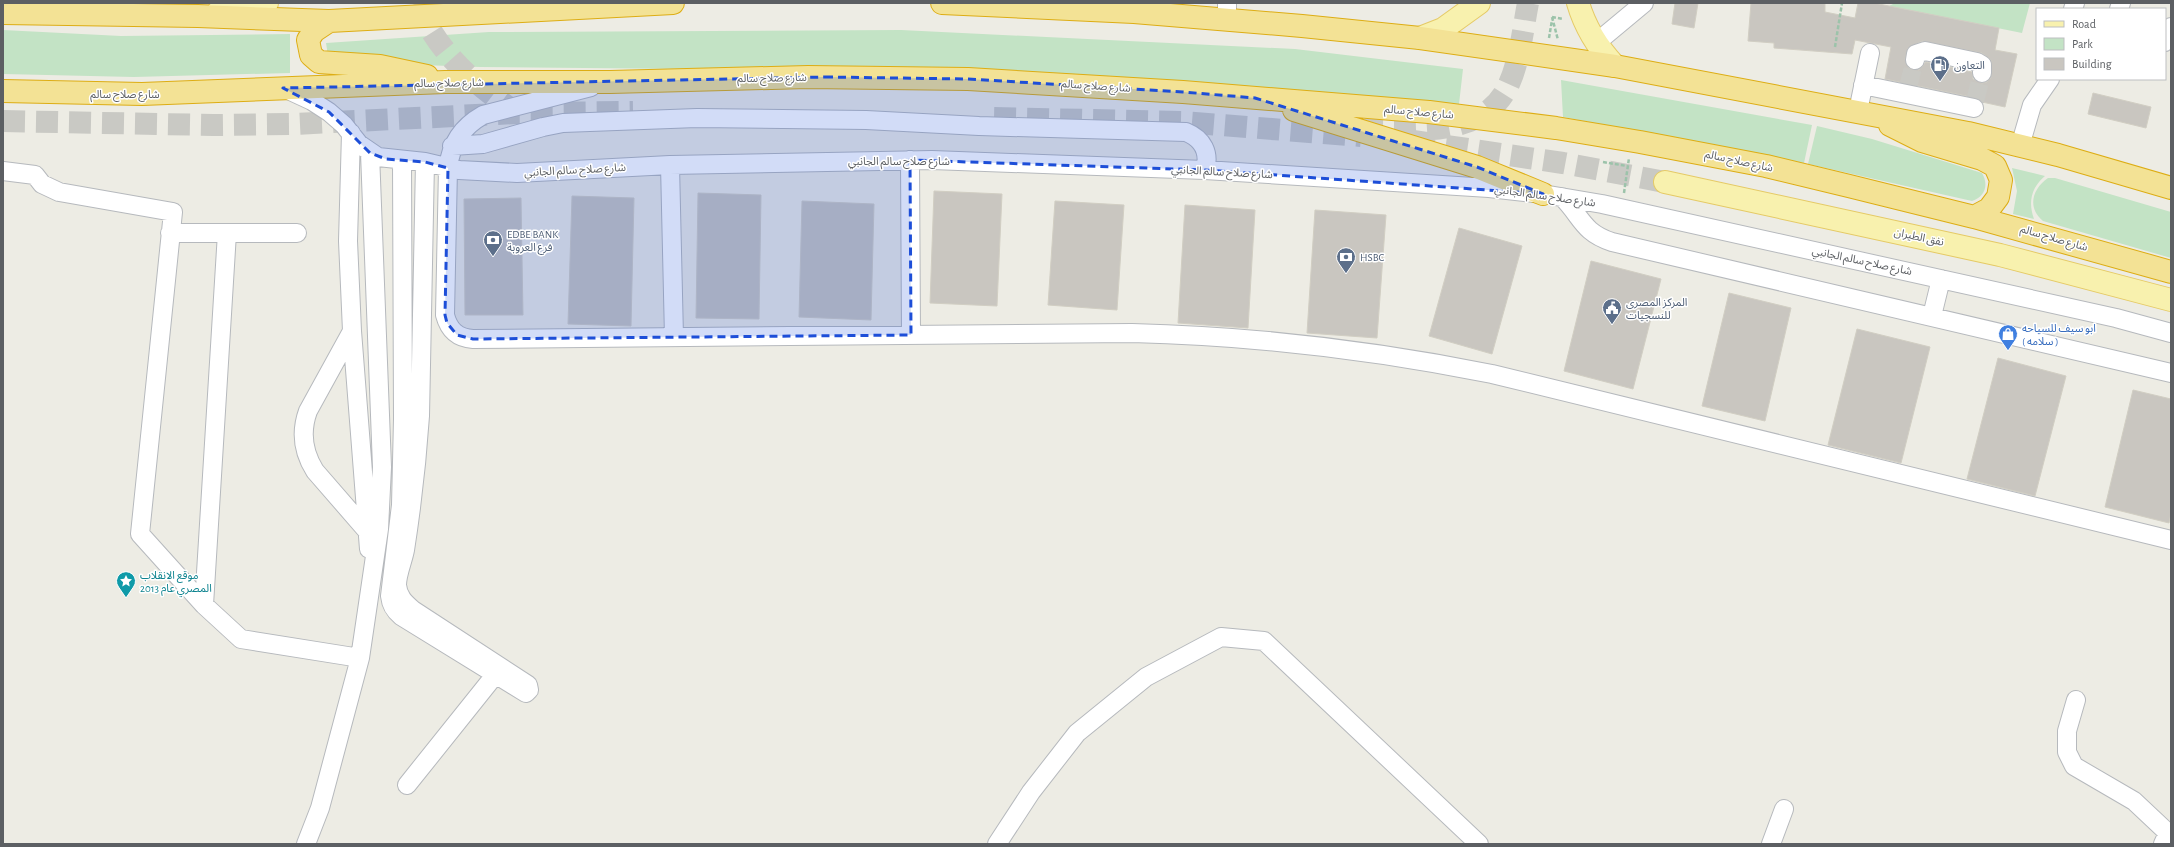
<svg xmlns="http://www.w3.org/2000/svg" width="2174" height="847" viewBox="0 0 2174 847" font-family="'Alegreya Sans','Noto Sans Arabic',sans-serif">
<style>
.green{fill:#c3e3c5}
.building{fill:#c9c6c0;stroke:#d1cec3;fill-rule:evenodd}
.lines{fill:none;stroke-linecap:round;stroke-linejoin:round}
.minor-tunnel{stroke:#c9c9c4;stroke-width:18;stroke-dasharray:18 9;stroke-linecap:butt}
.major-tunnel{stroke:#c9c9c4;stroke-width:22;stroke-dasharray:22 11;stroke-linecap:butt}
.minor-casing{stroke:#b6b9bd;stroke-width:20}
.major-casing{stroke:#e5ca66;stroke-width:24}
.highway-casing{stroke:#ddad14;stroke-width:24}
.path{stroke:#9cc3aa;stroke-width:2.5;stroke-dasharray:4 2;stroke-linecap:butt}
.minor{stroke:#fff;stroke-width:18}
.major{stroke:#f8f1ae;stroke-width:22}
.highway{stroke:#f3e295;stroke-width:22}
.marked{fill:#1d4ed8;fill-opacity:0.2;stroke:#1d4ed8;stroke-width:3;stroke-dasharray:8 5;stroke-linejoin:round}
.labels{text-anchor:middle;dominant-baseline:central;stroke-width:3;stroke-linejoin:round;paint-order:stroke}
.service-label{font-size:11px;fill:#4e5e75;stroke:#fff;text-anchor:start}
.street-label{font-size:11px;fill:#5c5f63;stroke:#fff}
.shop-label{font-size:11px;fill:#366cbe;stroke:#fff;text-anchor:start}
.culture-label{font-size:11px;fill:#0d838f;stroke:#fff;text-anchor:start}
</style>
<rect width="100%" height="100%" fill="#edece4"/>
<path class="green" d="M1895,3H2030L2022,33L1889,6Z
M3,30L121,36L290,34V73L134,77L3,74Z
M901,30L1295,49L1463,69L1459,104L992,72L481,67L329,62L326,43L489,32Z
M1561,80L1812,125L1804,163L1563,117Z
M1817,126L1872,139L1982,173C1989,185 1985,197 1972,201L1808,164Z
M2012,168L2045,176C2031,188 2028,202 2034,219L2013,214L2017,191Z
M2048,178H2055L2171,212V258L2043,221C2027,208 2032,189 2048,178Z"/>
<path class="building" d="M1675,3H1698L1694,28L1672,24Z
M1751,3H1825V12L1855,18L1858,3H1874L1999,28L1995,50L2017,54L2005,107L1982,102L1976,98L1885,79L1891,47L1855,40L1852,54L1774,48V43L1748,41ZM1922,41L1982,53L1991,60V78L1987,82L1982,83L1973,79L1972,72L1926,62L1919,70L1909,68L1905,59L1908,48Z
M2093,93L2151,107L2146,128L2088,114Z
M934,191L1002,194L997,306L930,303Z
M698,193L761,195L759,319L696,318Z
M572,196L634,198L631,326L568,324Z
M521,198L523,315H465L464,199Z
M802,201L874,204L871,320L799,317Z
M1055,201L1124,205L1117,310L1048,305Z
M1185,205L1255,210L1248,328L1178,323Z
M1315,210L1386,215L1377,338L1307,333Z
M1459,228L1522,246L1492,354L1429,336Z
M1591,261L1661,279L1633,389L1564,371Z
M1729,293L1791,308L1765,421L1702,406Z
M1857,329L1930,347L1901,463L1828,445Z
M1998,358L2066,376L2035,496L1967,479Z
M2133,390L2171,399V513L2169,523L2105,507Z"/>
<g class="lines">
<path class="minor-tunnel" d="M1908,87L1915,60
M1975,101L1982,73"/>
<path class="major-tunnel" d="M417,3C437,52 474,84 517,113
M994,118L1183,122L1361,136
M3,121L213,125L294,124L517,113L633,112
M1361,130C1412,129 1484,140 1509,84C1520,59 1523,29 1528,3
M1413,141L1563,163L1665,182"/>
<defs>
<path id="minor" d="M2073,9L2075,3
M2119,9L2121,3
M1227,20V3
M2165,42L2171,27
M1596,43L1644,3
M1915,60L1916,54L1925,51L1977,62L1982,65V73
M1863,85L1974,108
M591,87L483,115C462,127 451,143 448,168L445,315C449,330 457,338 473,339L1132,333C1254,336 1373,350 1492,374L2171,540
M284,88L312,101L329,112L344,125L359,144L378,157L425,162L459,170L517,173L670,165L932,160L1205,170L1489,188L1543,194L1602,204L2116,318L2171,333
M1858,111L1870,53
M351,133L348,241L352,331L369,549
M452,146L483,144L543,127L563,123L697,118L866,120L979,126L1186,132C1203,139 1210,153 1205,170
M2020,146L2032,105L2050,79
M402,160L403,419L401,505L390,596C391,605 394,610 401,616L526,693L529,690L528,685L413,610C405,603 398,597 397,585C397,574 403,561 405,550C412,505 417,461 420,416L425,162
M910,160L911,335
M670,165L674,337
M3,171L35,175L42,184L59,192L173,212L140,534L204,605L241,639L360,658
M1562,197C1582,217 1582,232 1612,242L2171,373
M170,233H227L204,605
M227,233H297
M1932,316L1941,279
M352,331L308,411C300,433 303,452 315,471L368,532
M2076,700L2067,731V752L2074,766L2134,801L2168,833L2163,844
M407,785L495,675
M306,844L320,808L360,658L379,529L382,467L370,153
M997,844L1031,792L1077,733L1146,677L1221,637L1264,641L1479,844
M1771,844L1784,809"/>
<path id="major" d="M1578,3C1585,27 1598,48 1615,66
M217,13L267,3
M1420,38L1443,29L1479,3
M1665,182L2000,255L2171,300"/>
<path id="highway" d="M942,3L1134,12L1302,26L1420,38L1615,66L1968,133L2058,155L2171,188
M3,13L198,16L329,21L673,3
M329,21L314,31L308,40L311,55L319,62L380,66L427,76
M3,91L142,94L445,82H610L808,77L968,79L1183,92L1429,112L1556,128L1640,142L1766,166L1849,186L1974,217L2171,272
M1294,110L1477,167L1543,194
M1890,125L1922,141L1982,159L1995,166L2001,180L1998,197L1989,209L1974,217"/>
</defs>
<use href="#minor" class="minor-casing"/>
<use href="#major" class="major-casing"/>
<use href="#highway" class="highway-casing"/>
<path class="path" d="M1552,17L1558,40
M1552,17L1563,19
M1549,38L1552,20
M1835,47L1842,3
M1603,162L1627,166
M1624,193L1629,158"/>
<use href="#minor" class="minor"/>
<use href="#major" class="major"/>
<use href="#highway" class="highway"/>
</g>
<path class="marked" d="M825,77L968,79L1183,92L1255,98L1477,167L1543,194L1205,170L910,160L911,335L473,339L457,335L447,323L445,315L448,168L425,162L386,159L370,153L329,112L283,88Z"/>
<defs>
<symbol id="fuel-pin" viewBox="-11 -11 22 30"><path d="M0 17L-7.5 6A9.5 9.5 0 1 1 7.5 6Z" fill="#5c6f8a" stroke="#fff"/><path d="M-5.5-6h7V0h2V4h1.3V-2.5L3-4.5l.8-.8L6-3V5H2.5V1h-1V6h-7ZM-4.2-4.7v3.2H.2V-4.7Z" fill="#fff"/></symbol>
<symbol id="bank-pin" viewBox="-11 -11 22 30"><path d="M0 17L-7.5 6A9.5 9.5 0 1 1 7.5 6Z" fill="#5c6f8a" stroke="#fff"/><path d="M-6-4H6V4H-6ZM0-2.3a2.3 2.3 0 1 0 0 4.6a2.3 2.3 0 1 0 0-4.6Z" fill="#fff"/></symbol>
<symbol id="civic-pin" viewBox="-11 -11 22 30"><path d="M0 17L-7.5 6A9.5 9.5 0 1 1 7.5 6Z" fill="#5c6f8a" stroke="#fff"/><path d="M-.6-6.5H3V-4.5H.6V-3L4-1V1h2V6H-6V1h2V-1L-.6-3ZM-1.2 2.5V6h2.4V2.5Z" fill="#fff"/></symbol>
<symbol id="shop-pin" viewBox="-11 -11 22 30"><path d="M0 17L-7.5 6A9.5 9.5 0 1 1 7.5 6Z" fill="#3f7fe0" stroke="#fff"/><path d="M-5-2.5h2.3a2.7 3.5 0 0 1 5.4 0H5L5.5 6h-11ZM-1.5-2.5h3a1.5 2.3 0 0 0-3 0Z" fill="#fff"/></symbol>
<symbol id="sight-pin" viewBox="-11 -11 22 30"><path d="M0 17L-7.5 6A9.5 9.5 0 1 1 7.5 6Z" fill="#0f9aa8" stroke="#fff"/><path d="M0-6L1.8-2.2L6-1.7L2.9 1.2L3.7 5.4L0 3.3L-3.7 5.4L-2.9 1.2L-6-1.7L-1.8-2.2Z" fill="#fff"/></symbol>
</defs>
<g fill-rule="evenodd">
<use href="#fuel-pin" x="1929" y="54" width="22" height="30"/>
<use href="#bank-pin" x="482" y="229" width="22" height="30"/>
<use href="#bank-pin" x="1335" y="246" width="22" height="30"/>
<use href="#civic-pin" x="1601" y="297" width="22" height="30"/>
<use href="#shop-pin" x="1997" y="323" width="22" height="30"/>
<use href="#sight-pin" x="115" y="570" width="22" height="30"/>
</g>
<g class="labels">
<g class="service-label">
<text x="1954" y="65">التعاون</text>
<text x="507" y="234">EDBE BANK<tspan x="507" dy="13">فرع العروبة</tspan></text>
<text x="1360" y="257">HSBC</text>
<text x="1626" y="302">المركز المصرى<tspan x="1626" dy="13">للنسجيات</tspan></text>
</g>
<g class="street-label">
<text transform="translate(772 78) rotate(-1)">شارع صلاح سالم</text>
<text transform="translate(449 83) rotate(-1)">شارع صلاح سالم</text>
<text transform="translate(1096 86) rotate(4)">شارع صلاح سالم</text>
<text x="125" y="94">شارع صلاح سالم</text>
<text transform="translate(1419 112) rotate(5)">شارع صلاح سالم</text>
<text x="899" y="161">شارع صلاح سالم الجانبي</text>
<text transform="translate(1739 161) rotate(12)">شارع صلاح سالم</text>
<text transform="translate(575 170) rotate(-3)">شارع صلاح سالم الجانبي</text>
<text transform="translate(1222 172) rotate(3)">شارع صلاح سالم الجانبي</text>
<text transform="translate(1545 196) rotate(8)">شارع صلاح سالم الجانبي</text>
<text transform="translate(1919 237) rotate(12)">نفق الطيران</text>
<text transform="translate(2054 238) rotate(16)">شارع صلاح سالم</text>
<text transform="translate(1862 261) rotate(12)">شارع صلاح سالم الجانبي</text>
</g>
<g class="shop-label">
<text x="2022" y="328">ابو سيف للسياحه<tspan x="2022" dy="13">( سلامه )</tspan></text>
</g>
<g class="culture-label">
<text x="140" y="575">موقع الانقلاب<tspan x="140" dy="13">المصري عام 2013</tspan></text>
</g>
</g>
<rect width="2174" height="847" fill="none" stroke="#5c5f63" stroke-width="8"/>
<rect x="2036" y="8" width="130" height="72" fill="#ffffff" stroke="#bebfc1"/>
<rect x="2044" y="21" width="20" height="6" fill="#f8f1ae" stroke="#bebfc1"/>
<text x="2072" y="28" font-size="12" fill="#5c5f63">Road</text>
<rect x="2044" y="38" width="20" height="12" fill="#c3e3c5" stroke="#bebfc1"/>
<text x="2072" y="48" font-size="12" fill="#5c5f63">Park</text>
<rect x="2044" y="58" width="20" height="12" fill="#c9c6c0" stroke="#bebfc1"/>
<text x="2072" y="68" font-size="12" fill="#5c5f63">Building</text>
</svg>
